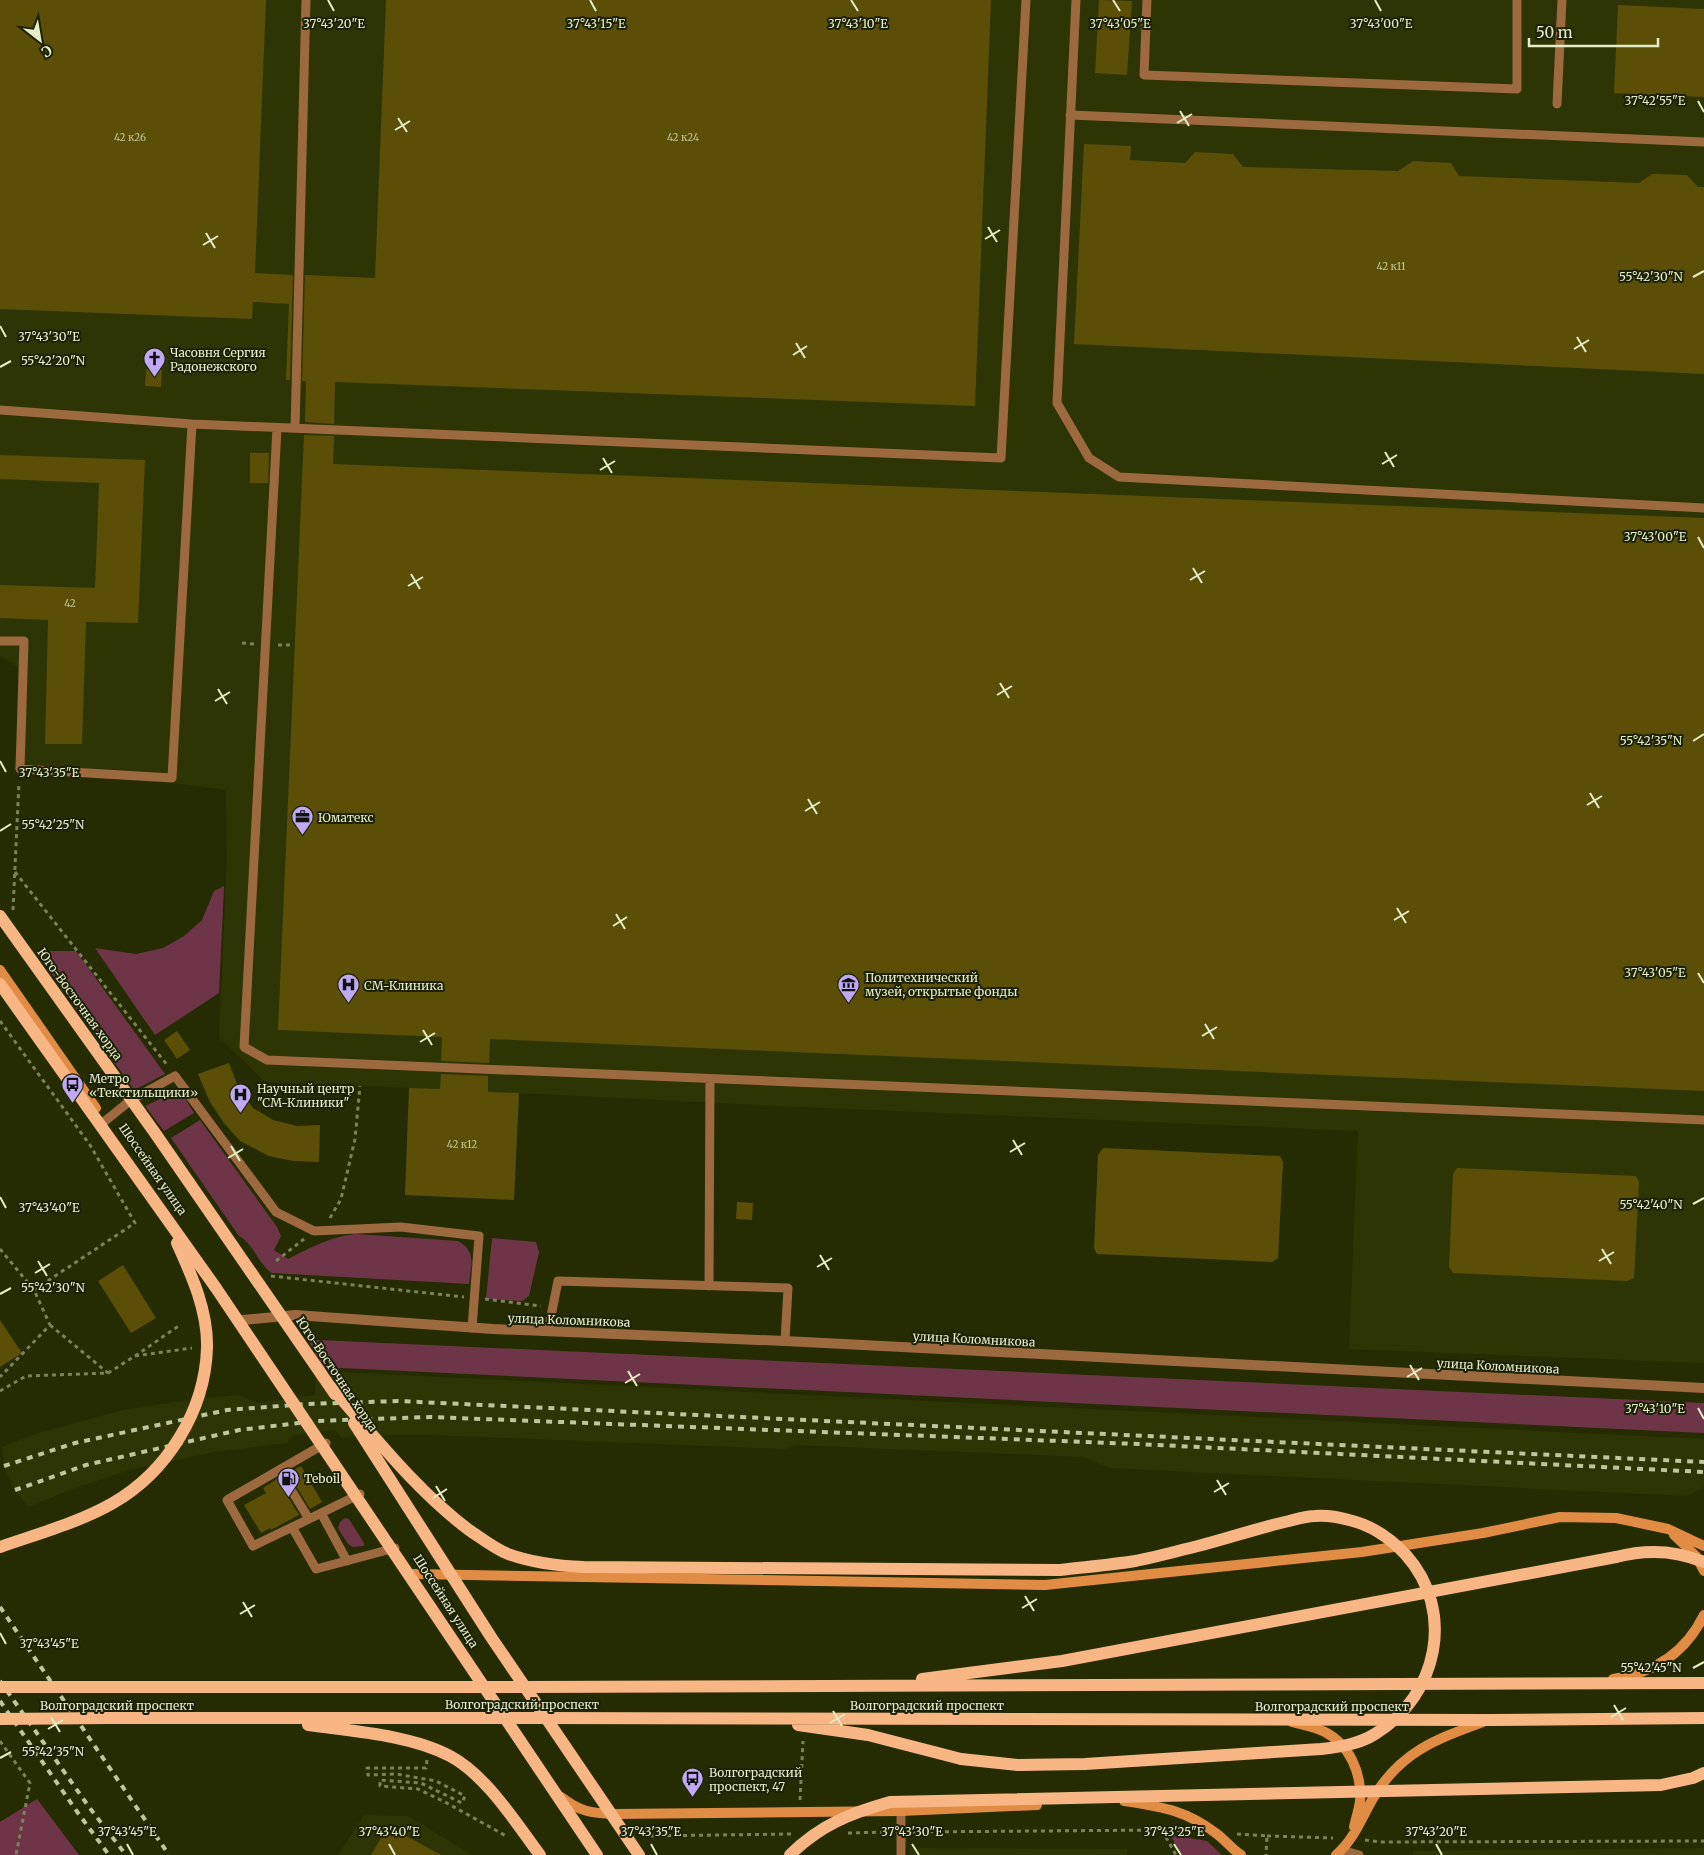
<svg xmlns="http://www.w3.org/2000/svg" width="1704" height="1855" viewBox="0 0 1704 1855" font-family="Merriweather,serif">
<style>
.built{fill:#2e3504}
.green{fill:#6e3549}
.building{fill:#5b4f08}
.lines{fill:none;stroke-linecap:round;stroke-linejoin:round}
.path{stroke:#7b8259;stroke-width:3;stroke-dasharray:4 4;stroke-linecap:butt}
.lane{stroke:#9d693f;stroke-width:9}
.street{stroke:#9d693f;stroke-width:10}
.secondary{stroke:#e08c45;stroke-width:10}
.primary{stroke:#f7b684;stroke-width:12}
.rail{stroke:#bdc69e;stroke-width:4;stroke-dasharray:6 6;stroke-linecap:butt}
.primary-bridge{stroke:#f7b684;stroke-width:12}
.ticks{fill:none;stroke:#e4edc6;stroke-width:2}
.labels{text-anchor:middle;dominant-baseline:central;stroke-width:4;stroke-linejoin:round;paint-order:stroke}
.number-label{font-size:10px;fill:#c2c696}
.poi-label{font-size:12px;fill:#e4edc6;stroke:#1c2108;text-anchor:start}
.street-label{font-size:12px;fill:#e4edc6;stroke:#1c2108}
.ticks-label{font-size:12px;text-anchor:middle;fill:#e4edc6;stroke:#1c2108;stroke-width:4;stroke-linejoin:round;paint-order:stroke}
</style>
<rect width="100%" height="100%" fill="#252c01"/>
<path class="built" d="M0,0H1704V1363L1349,1349L1358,1131L778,1106L519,1093L514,1200L405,1195L409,1088L265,1082L219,1037L227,858L226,790L143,779L14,770L23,670L0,656Z
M340,1372L1704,1439V1487L1686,1496L1109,1468L1083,1457L795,1445L785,1449L430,1435H358L342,1438L335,1430L293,1435L287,1443L214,1452L130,1470L78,1487L28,1507L15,1490L4,1466L2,1447L38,1433L123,1410L194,1399L239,1395L257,1403L315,1395L316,1378Z
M364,1815L408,1816L472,1855H338Z
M909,1848L1127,1849V1855H909Z
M1704,1848V1855H1413V1851Z"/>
<path class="green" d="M224,886L219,993L155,1035L95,948L136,954L163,948L184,936L202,920L214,891Z
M40,951H76L165,1074L134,1090L40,957Z
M180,1090L194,1113L164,1131L145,1106Z
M200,1120L277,1227L281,1236L274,1250L288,1259C310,1248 331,1236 356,1234L458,1241C477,1252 471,1265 469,1284L272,1273C258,1264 254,1244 239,1236L171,1138Z
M492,1238L536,1242L539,1252L529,1296L522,1301L486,1299Z
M319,1340L1704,1403V1433L341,1368L324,1373L309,1341Z
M345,1518L349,1519L364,1543V1546L353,1547L348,1544L338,1528L340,1522Z
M37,1799L79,1855H0V1822Z
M1170,1835L1207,1841L1222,1855H1182Z"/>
<path class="building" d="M0,0H266L255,273L293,275L290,380H286L289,304L253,302L252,319L0,309Z
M386,0H991L975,406L335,382L334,424L305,422L306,381H302L305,275L375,278Z
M1099,0L1132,1L1127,75L1095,73Z
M1618,5L1704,9V97L1614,93Z
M1084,144L1131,146L1130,160L1185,163L1195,152L1233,154L1243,167L1398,171L1413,161L1451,163L1459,176L1639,183L1652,174L1687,175L1698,187H1704V374L1074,344Z
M146,369L162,370L161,387L145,386Z
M304,435L334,436L333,464L1704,518V1091L490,1039L489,1063L441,1061L442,1037L278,1030Z
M250,453H269L268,483H250Z
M0,455L145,460L138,623L86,622L82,744H45L48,620L0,618V585L95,588L99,483L0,479Z
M177,1031L190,1050L177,1059L164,1040Z
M229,1063L239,1089L253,1108L273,1120L297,1126L320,1125L319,1162L293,1161L269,1156L240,1141L224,1123L210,1102L198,1074Z
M441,1074L488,1076V1092L519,1093L514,1200L405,1195L409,1088L440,1089Z
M1105,1148L1280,1156L1283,1162L1278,1258L1272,1262L1097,1254L1094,1248L1098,1155L1102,1149Z
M1457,1168L1636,1176L1639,1182L1634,1278L1627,1281L1453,1273L1449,1267L1453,1174Z
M737,1202L753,1203L752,1220L736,1219Z
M123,1265L156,1318L131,1333L98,1281Z
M0,1320L22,1353L0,1367Z
M301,1466L322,1502L310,1509L288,1473Z
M277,1479L299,1515L271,1530L270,1528L261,1533L244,1505L266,1493L263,1488Z
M388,1826L441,1855H371Z"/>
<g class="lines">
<path class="path" d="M242,643L254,644
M278,645H293
M15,872L168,1066
M13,910L19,782
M0,1021L90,1145L135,1223L34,1290L50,1325L0,1377
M330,1218L341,1199L355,1139L360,1086
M0,1249L34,1290
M276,1261L304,1239
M271,1276L464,1297
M485,1299L541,1306
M50,1325L108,1373
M135,1356L180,1325
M0,1391L26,1376L108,1373L135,1356L192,1348
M0,1741L30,1783L16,1855
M427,1760L426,1768H367L368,1775L396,1774L436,1781L465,1796L462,1803L421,1783L380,1780V1786L418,1789L445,1802L508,1837
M800,1800L803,1741
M1162,1830L1176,1855
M913,1832L1162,1830L1186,1831
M848,1833L889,1832
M1237,1834L1267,1836L1266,1855
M643,1836L791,1834
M1267,1836L1333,1838
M1365,1840L1380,1842L1704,1841"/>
<path class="lane" d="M1076,0L1057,403L1089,458L1119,477L1704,508
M1147,0L1144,75L1517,89V0
M1557,104L1562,0
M1070,115L1704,142
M0,410L192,424L1001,458L1026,0
M277,428L244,1047L267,1060L1704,1120
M295,428L306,0
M0,641H24L20,769L172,778L192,424
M105,1121L131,1100L175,1076L276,1212L314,1231L401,1227L479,1236L472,1328
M709,1286L710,1079
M548,1331L558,1281L788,1288L785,1341
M279,1470L309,1519L360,1494
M321,1513L347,1561
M309,1519L253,1546L227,1500L326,1443
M292,1527L316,1569L395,1548
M1342,1850L1359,1855
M901,1855V1811"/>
<path class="street" d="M243,1320L295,1315L493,1329L785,1341L1704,1388"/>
<path class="secondary" d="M0,970L96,1108
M1674,1535L1696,1556L1704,1571
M414,1574L1045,1585L1362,1552L1483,1533L1560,1517L1616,1518L1668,1529L1704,1546
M1613,1679C1654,1673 1686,1652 1704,1615
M1292,1722C1303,1725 1315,1727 1325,1732C1350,1745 1362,1774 1360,1801C1359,1809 1356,1818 1354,1827
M561,1797C580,1812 591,1813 615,1814L901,1811L1037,1805
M1124,1801C1162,1807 1186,1810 1217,1834C1226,1841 1232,1849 1241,1855
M1336,1855C1355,1839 1362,1816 1375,1795C1402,1751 1437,1739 1483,1722"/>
<path class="primary" d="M922,1679L1062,1661L1616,1557
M87,1687H456
M522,1687L1704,1683
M108,1718H476
M541,1718L1489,1720L1704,1718
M308,1725C351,1731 411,1735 450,1756C486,1775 516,1823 540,1855
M798,1725L868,1735L961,1759"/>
<path class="rail" d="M4,1466L75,1443L227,1410L307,1404L398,1401L1704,1462
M15,1490L86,1465L239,1430L316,1421L430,1417L1138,1444L1704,1472
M0,1607L169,1855
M0,1681L89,1807L126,1855
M0,1701L78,1813L109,1855"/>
<path class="primary-bridge" d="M0,916L155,1133L335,1394
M0,984L216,1288L597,1855
M331,1387C375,1437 416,1490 469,1530C481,1538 495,1549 508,1554C533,1563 558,1566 584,1567L1060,1570C1085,1567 1110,1565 1135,1561C1156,1557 1177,1551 1198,1546C1229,1538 1258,1528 1289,1521C1297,1519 1306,1516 1315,1516C1326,1515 1338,1517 1349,1520C1371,1525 1391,1539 1406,1555C1456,1611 1438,1696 1375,1734C1359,1744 1340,1747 1321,1749L1085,1764L1018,1765L961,1759
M354,1423L491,1637L639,1855
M0,1547C37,1534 78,1523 113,1503C167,1472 205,1411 207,1348C208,1311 192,1276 177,1243
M1616,1557C1646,1549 1675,1550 1704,1562
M0,1687H87
M456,1687H522
M476,1718H541
M0,1719L108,1718
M790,1855C820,1825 851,1813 890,1802L1661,1785L1693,1778L1704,1773"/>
</g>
<path class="ticks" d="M328,0L334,11M590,0L596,11M851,0L858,11M1113,0L1120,11M1375,0L1381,11M1698,101L1704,112M1180,111L1189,126M398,118L407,132M1177,123L1192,114M395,130L410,121M988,227L997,242M206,233L215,248M985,239L1000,230M203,245L218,236M1693,277L1704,271M0,326L6,337M1577,337L1586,352M796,343L805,358M1574,349L1589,340M793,355L807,346M0,367L11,361M1385,452L1394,467M603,458L612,473M1382,464L1397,455M600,470L615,461M1698,537L1704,548M1193,568L1202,583M411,574L420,589M1190,580L1205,571M408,586L423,577M1000,683L1009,698M218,689L227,704M997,695L1012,686M215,701L230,692M1693,741L1704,734M0,761L6,772M1590,793L1599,808M808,799L817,814M1587,805L1602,796M805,811L820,802M0,831L11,824M1397,908L1406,923M616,914L625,929M1394,920L1409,911M613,926L627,917M1698,973L1704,983M1205,1024L1214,1039M423,1030L432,1045M1202,1036L1217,1027M420,1042L435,1033M1013,1140L1022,1155M231,1146L240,1161M1010,1152L1025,1143M228,1158L243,1149M0,1197L6,1208M1693,1204L1704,1198M1602,1249L1611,1264M820,1255L829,1270M38,1261L47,1276M1599,1261L1614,1252M817,1267L832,1258M35,1273L50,1264M0,1294L11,1288M1410,1365L1419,1380M628,1371L637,1386M1407,1377L1422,1368M625,1383L640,1374M1698,1408L1704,1419M1217,1480L1226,1495M436,1486L445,1501M1214,1492L1229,1483M433,1498L447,1489M1025,1596L1034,1611M243,1602L252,1617M1022,1608L1037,1599M240,1614L255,1605M0,1633L6,1644M1693,1668L1704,1662M1614,1705L1623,1720M833,1711L842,1726M51,1717L60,1732M1611,1717L1626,1708M830,1723L845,1714M48,1729L63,1720M0,1758L11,1752M127,1844L133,1855M389,1844L395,1855M651,1844L657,1855M912,1844L919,1855M1174,1844L1181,1855M1436,1844L1442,1855"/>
<defs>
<symbol id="church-pin" viewBox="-11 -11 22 30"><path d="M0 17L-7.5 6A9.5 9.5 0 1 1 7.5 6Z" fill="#c0a8f3" stroke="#1c2108"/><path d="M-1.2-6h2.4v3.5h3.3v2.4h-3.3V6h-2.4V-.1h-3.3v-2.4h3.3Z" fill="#111"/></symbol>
<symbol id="office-pin" viewBox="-11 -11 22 30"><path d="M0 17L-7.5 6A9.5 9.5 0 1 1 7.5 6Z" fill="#c0a8f3" stroke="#1c2108"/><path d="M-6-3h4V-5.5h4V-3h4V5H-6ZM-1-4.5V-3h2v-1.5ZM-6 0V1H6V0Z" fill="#111"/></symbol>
<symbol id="museum-pin" viewBox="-11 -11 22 30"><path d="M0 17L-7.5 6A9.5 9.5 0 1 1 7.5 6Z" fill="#c0a8f3" stroke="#1c2108"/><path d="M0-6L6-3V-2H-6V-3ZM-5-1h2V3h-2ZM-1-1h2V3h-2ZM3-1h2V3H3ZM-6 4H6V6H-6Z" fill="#111"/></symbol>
<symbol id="hospital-pin" viewBox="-11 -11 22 30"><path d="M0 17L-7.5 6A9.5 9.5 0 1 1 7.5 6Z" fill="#c0a8f3" stroke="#1c2108"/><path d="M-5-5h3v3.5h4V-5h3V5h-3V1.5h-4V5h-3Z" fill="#111"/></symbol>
<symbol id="bus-pin" viewBox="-11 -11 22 30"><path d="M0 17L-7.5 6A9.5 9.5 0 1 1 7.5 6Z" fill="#c0a8f3" stroke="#1c2108"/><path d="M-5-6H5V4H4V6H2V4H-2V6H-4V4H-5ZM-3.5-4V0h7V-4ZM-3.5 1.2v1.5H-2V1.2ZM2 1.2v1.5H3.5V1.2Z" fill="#111"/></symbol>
<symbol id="fuel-pin" viewBox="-11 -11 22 30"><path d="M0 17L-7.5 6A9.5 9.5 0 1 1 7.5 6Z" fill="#c0a8f3" stroke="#1c2108"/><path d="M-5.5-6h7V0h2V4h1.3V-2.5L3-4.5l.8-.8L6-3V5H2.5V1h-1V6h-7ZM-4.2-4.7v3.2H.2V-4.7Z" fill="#111"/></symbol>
</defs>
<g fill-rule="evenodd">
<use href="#church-pin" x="142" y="346" width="25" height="34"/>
<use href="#office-pin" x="290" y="804" width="25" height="34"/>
<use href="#museum-pin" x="836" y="972" width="25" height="34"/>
<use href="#hospital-pin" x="336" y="972" width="25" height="34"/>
<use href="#bus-pin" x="60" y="1072" width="25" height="34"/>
<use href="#hospital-pin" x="228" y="1082" width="25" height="34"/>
<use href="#fuel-pin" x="276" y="1466" width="25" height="34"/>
<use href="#bus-pin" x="680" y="1766" width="25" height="34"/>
</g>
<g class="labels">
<g class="number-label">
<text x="130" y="137">42 к26</text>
<text x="683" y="137">42 к24</text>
<text x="1391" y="266">42 к11</text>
<text x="70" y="603">42</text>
<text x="462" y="1144">42 к12</text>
</g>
<g class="poi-label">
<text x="170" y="352">Часовня Сергия<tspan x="170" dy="14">Радонежского</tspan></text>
<text x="318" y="817">Юматекс</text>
<text x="865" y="977">Политехнический<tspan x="865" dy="14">музей, открытые фонды</tspan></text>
<text x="364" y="985">СМ-Клиника</text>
<text x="89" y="1078">Метро<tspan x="89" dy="14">«Текстильщики»</tspan></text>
<text x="257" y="1088">Научный центр<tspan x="257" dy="14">"СМ-Клиники"</tspan></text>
<text x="304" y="1478">Teboil</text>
<text x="709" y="1772">Волгоградский<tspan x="709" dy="14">проспект, 47</tspan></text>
</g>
<g class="street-label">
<text transform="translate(80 1004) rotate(54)">Юго-Восточная хорда</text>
<text transform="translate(153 1169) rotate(55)">Шоссейная улица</text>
<text transform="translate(569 1320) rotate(2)">улица Коломникова</text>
<text transform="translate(974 1339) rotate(3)">улица Коломникова</text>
<text transform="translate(1498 1366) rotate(3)">улица Коломникова</text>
<text transform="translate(337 1374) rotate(56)">Юго-Восточная хорда</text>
<text transform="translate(446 1601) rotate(57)">Шоссейная улица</text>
<text x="522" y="1704">Волгоградский проспект</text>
<text x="117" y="1705">Волгоградский проспект</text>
<text x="927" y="1705">Волгоградский проспект</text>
<text x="1332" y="1706">Волгоградский проспект</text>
</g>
</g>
<g class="ticks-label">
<text x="334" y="28">37°43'20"E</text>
<text x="596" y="28">37°43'15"E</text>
<text x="858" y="28">37°43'10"E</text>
<text x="1120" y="28">37°43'05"E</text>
<text x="1381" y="28">37°43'00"E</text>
<text x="1655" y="105">37°42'55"E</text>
<text x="1651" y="281">55°42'30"N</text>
<text x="49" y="341">37°43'30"E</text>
<text x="53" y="365">55°42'20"N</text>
<text x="1655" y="541">37°43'00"E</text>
<text x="1651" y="745">55°42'35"N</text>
<text x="49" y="777">37°43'35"E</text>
<text x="53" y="829">55°42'25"N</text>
<text x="1655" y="977">37°43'05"E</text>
<text x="1651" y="1209">55°42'40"N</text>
<text x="49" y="1212">37°43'40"E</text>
<text x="53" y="1292">55°42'30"N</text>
<text x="1655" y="1413">37°43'10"E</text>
<text x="49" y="1648">37°43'45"E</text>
<text x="1651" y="1672">55°42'45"N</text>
<text x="53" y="1756">55°42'35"N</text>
<text x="127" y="1836">37°43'45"E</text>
<text x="389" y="1836">37°43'40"E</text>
<text x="651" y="1836">37°43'35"E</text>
<text x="912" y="1836">37°43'30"E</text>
<text x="1174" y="1836">37°43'25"E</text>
<text x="1436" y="1836">37°43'20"E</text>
</g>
<g transform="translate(40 40) rotate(149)" stroke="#1c2108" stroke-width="4" paint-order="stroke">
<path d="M0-4L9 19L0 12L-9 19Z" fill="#e4edc6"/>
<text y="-8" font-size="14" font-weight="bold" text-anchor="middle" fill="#e4edc6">С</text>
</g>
<path d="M1529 38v8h129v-8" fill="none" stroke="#e4edc6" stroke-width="2.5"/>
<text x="1536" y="38" font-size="15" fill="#e4edc6" stroke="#1c2108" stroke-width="4" paint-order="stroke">50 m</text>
</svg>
